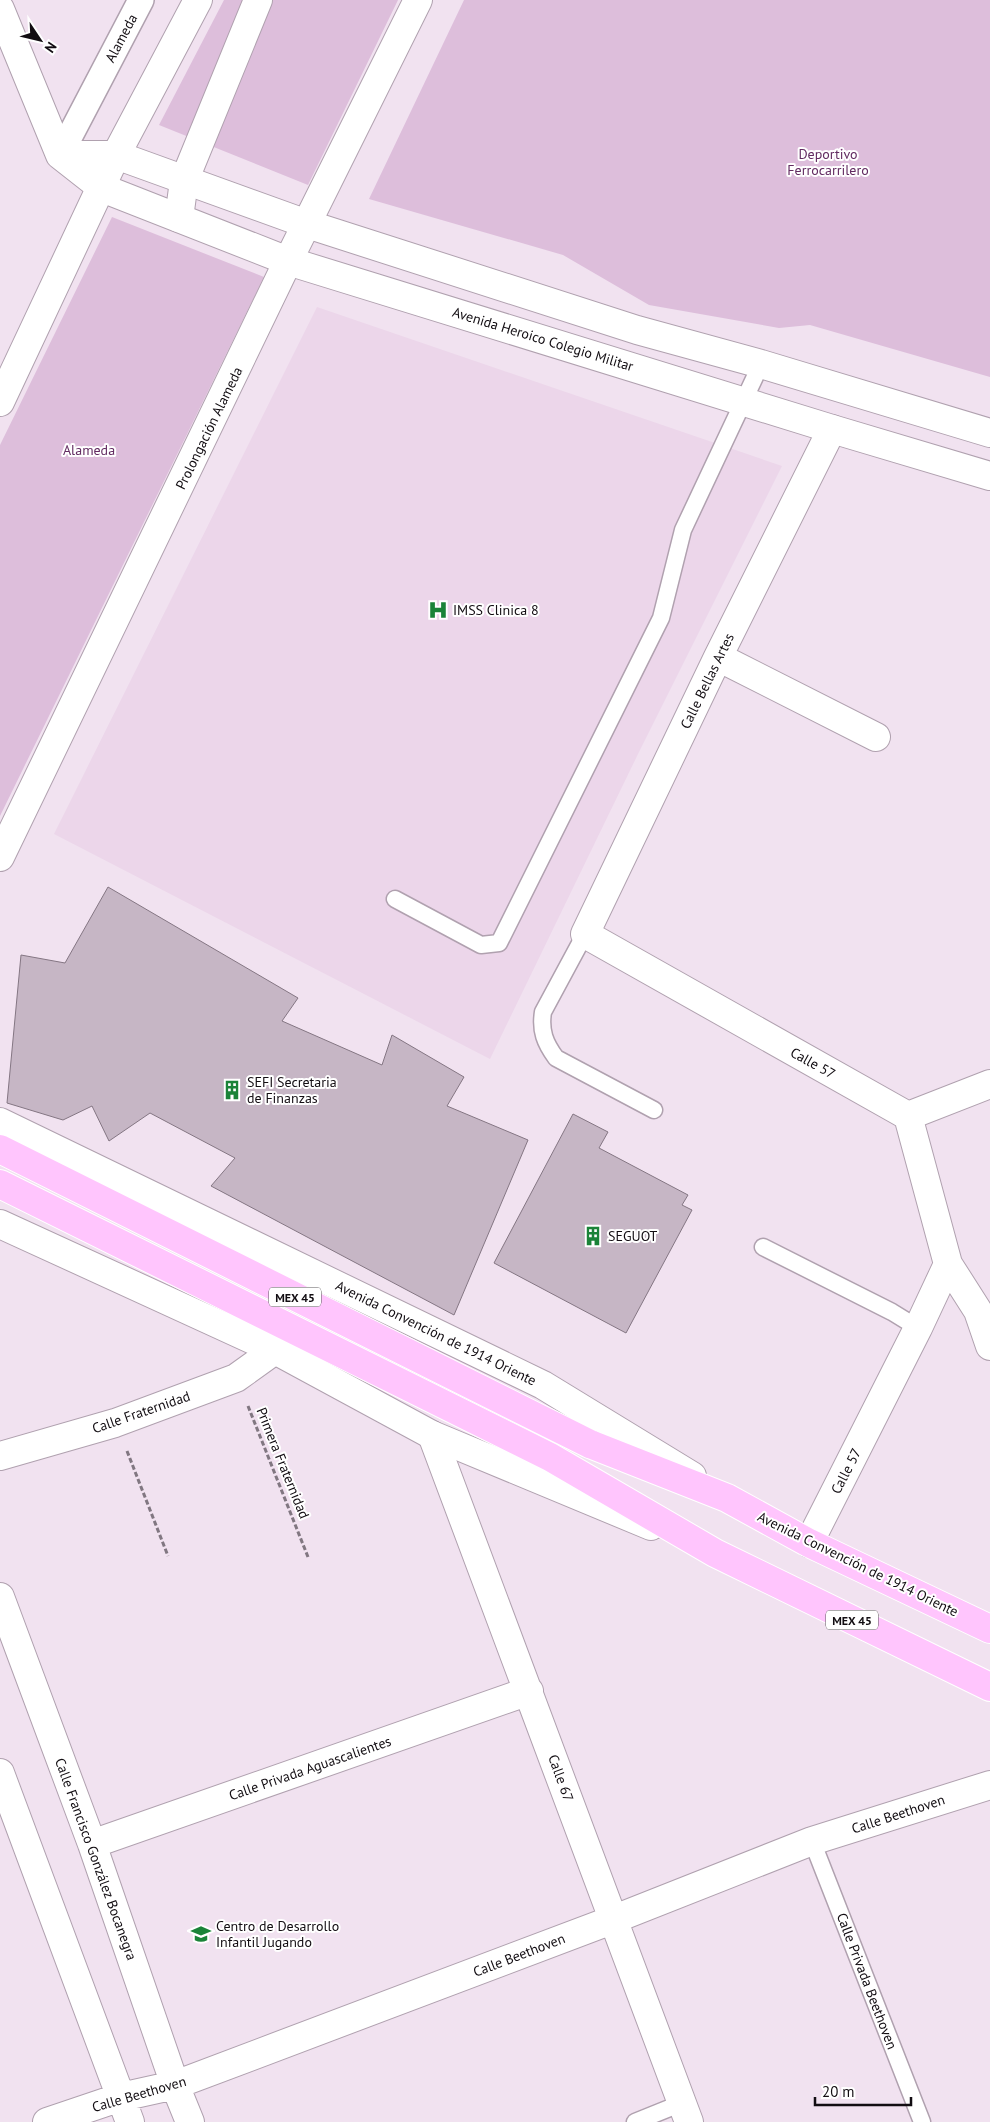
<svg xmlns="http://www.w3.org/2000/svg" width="990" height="2122" viewBox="0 0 990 2122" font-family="'PT Sans',sans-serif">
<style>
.built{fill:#ecd6ea}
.green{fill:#ddbedb}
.building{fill:#c6b6c5;stroke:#847683}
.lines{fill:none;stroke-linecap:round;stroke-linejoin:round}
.service-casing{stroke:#b0a1af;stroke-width:19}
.pedestrian-casing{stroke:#b0a1af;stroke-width:28}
.minor-casing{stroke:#b0a1af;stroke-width:30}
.tertiary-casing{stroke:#b0a1af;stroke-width:30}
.secondary-casing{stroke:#b0a1af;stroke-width:30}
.primary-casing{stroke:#fff;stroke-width:30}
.path{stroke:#817781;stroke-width:3;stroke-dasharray:5 2.5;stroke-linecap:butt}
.service{stroke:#fff;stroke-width:16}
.pedestrian{stroke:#fff;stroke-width:25}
.minor{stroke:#fff;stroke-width:28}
.tertiary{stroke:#fff;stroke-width:28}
.secondary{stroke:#fff;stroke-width:28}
.primary{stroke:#ffc5fd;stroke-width:28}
.primary-bridge-casing{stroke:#fff;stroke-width:30;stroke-linecap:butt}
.primary-bridge{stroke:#ffc5fd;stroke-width:28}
.labels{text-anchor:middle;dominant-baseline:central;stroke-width:4;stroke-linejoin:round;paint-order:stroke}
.shield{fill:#fff;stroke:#595659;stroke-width:1}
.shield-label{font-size:12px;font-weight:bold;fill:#120d12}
.street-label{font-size:14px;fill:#120d12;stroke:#fff}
.park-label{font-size:14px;fill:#622b61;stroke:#fff}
.poi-label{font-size:14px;fill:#120d12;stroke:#fff;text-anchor:start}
</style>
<rect width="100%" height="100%" fill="#f1e2f0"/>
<path class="built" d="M317,307L782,466L638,754L490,1059L54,834Z"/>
<path class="green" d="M224,0H398L308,185L159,125Z
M464,0H990V377L810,325L779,328L649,305L563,255L369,199Z
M112,217L264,277L0,816V445Z"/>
<path class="building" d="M108,887L298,998L282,1021L382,1065L392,1035L464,1077L447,1106L528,1140L454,1315L211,1186L235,1158L150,1113L109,1141L92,1106L63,1120L7,1103L21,955L65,963Z
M573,1114L608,1132L599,1148L688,1195L682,1205L692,1210L626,1333L494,1263Z"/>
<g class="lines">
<defs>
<path id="service" d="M395,899L481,945L499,943L661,618L683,530L761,364
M585,934L543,1012C540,1031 545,1043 556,1058L654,1110
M763,1247L892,1312L918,1328
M812,1841L922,2122
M635,2122L682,2103"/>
<path id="pedestrian" d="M60,155L141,0"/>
<path id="minor" d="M0,9L60,155L102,188
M60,155H116
M832,429L718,657L585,934L908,1116L948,1264L978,1311L990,1346
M718,657L876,737
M908,1116L990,1084
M432,1435L689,2122
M0,1456L115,1423L236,1378L275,1350
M809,1543L918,1328L948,1264
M0,1597L92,1844L175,2085L190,2122
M0,1773L130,2122
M92,1844L529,1691
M47,2122L121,2097L175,2085L612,1920L812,1841L990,1785"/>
<path id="tertiary" d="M116,155L307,224L637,330L761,364L990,433
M102,188L288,261L832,429L990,476"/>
<path id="secondary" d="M179,218L184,181L258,0
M0,402L116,155L198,0
M0,857L288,261L418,0
M0,1122L543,1385L692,1476
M0,1224L275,1350L432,1435L651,1526"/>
<path id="primary" d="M0,1184L550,1457L715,1553L990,1687
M590,1444L727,1498L809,1543L990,1629"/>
</defs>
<use href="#service" class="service-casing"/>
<use href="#pedestrian" class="pedestrian-casing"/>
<use href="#minor" class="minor-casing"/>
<use href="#tertiary" class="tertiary-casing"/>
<use href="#secondary" class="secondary-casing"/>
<use href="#primary" class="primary-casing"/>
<path class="path" d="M248,1406L308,1557
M127,1451L168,1556"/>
<use href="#service" class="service"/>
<use href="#pedestrian" class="pedestrian"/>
<use href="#minor" class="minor"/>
<use href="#tertiary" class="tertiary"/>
<use href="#secondary" class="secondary"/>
<use href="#primary" class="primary"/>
<defs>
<path id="primary-bridge" d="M0,1149L590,1444"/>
</defs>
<use href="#primary-bridge" class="primary-bridge-casing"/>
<use href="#primary-bridge" class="primary-bridge"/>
</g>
<defs>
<symbol id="hospital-bare" viewBox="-9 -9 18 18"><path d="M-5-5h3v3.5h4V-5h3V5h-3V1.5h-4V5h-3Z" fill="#1a8338" stroke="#fff" stroke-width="2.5" paint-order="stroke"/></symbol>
<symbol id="building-bare" viewBox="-9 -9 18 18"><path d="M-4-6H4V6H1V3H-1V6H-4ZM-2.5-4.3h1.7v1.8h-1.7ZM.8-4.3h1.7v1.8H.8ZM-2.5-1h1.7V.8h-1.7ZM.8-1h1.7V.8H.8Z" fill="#1a8338" stroke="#fff" stroke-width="2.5" paint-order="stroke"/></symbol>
<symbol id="school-bare" viewBox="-9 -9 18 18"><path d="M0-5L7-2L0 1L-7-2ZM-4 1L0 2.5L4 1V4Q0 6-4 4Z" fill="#1a8338" stroke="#fff" stroke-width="2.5" paint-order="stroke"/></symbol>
</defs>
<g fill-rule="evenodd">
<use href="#hospital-bare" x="424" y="596" width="28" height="28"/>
<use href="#building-bare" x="218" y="1076" width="28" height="28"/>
<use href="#building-bare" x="579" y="1222" width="28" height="28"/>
<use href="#school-bare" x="187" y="1920" width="28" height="28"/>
</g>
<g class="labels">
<g class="shield">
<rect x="269" y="1287.5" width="52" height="19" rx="4"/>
<rect x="826" y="1610.5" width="52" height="19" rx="4"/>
</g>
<g class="shield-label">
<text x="295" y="1297">MEX 45</text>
<text x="852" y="1620">MEX 45</text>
</g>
<g class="street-label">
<text transform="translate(121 38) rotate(-62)">Alameda</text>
<text transform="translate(543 339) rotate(17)">Avenida Heroico Colegio Militar</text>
<text transform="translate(209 428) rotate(-64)">Prolongación Alameda</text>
<text transform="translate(707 681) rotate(-64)">Calle Bellas Artes</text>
<text transform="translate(813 1063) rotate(29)">Calle 57</text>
<text transform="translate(436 1333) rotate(26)">Avenida Convención de 1914 Oriente</text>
<text transform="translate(141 1412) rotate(-19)">Calle Fraternidad</text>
<text transform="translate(283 1463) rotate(68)">Primera Fraternidad</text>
<text transform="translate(846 1471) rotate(-63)">Calle 57</text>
<text transform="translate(858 1564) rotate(26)">Avenida Convención de 1914 Oriente</text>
<text transform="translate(310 1768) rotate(-19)">Calle Privada Aguascalientes</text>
<text transform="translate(561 1778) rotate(70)">Calle 67</text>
<text transform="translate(898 1814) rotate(-18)">Calle Beethoven</text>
<text transform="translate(96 1859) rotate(70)">Calle Francisco González Bocanegra</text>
<text transform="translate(519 1955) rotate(-21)">Calle Beethoven</text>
<text transform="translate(867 1981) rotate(69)">Calle Privada Beethoven</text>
<text transform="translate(139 2094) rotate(-16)">Calle Beethoven</text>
</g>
<g class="park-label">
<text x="828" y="154">Deportivo<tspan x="828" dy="16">Ferrocarrilero</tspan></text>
<text x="89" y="450">Alameda</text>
</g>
<g class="poi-label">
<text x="453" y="610">IMSS Clinica 8</text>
<text x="247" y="1082">SEFI Secretaria<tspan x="247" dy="16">de Finanzas</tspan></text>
<text x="608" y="1236">SEGUOT</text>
<text x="216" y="1926">Centro de Desarrollo<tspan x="216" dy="16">Infantil Jugando</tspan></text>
</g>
</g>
<g transform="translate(40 40) rotate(125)" stroke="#ffffff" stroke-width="4" paint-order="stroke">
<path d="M0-4L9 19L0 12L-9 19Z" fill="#120d12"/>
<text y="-8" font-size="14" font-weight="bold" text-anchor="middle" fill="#120d12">N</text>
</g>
<path d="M815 2097v8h96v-8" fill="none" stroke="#120d12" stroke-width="2.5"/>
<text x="822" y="2097" font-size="15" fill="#120d12" stroke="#ffffff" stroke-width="4" paint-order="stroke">20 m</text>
</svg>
